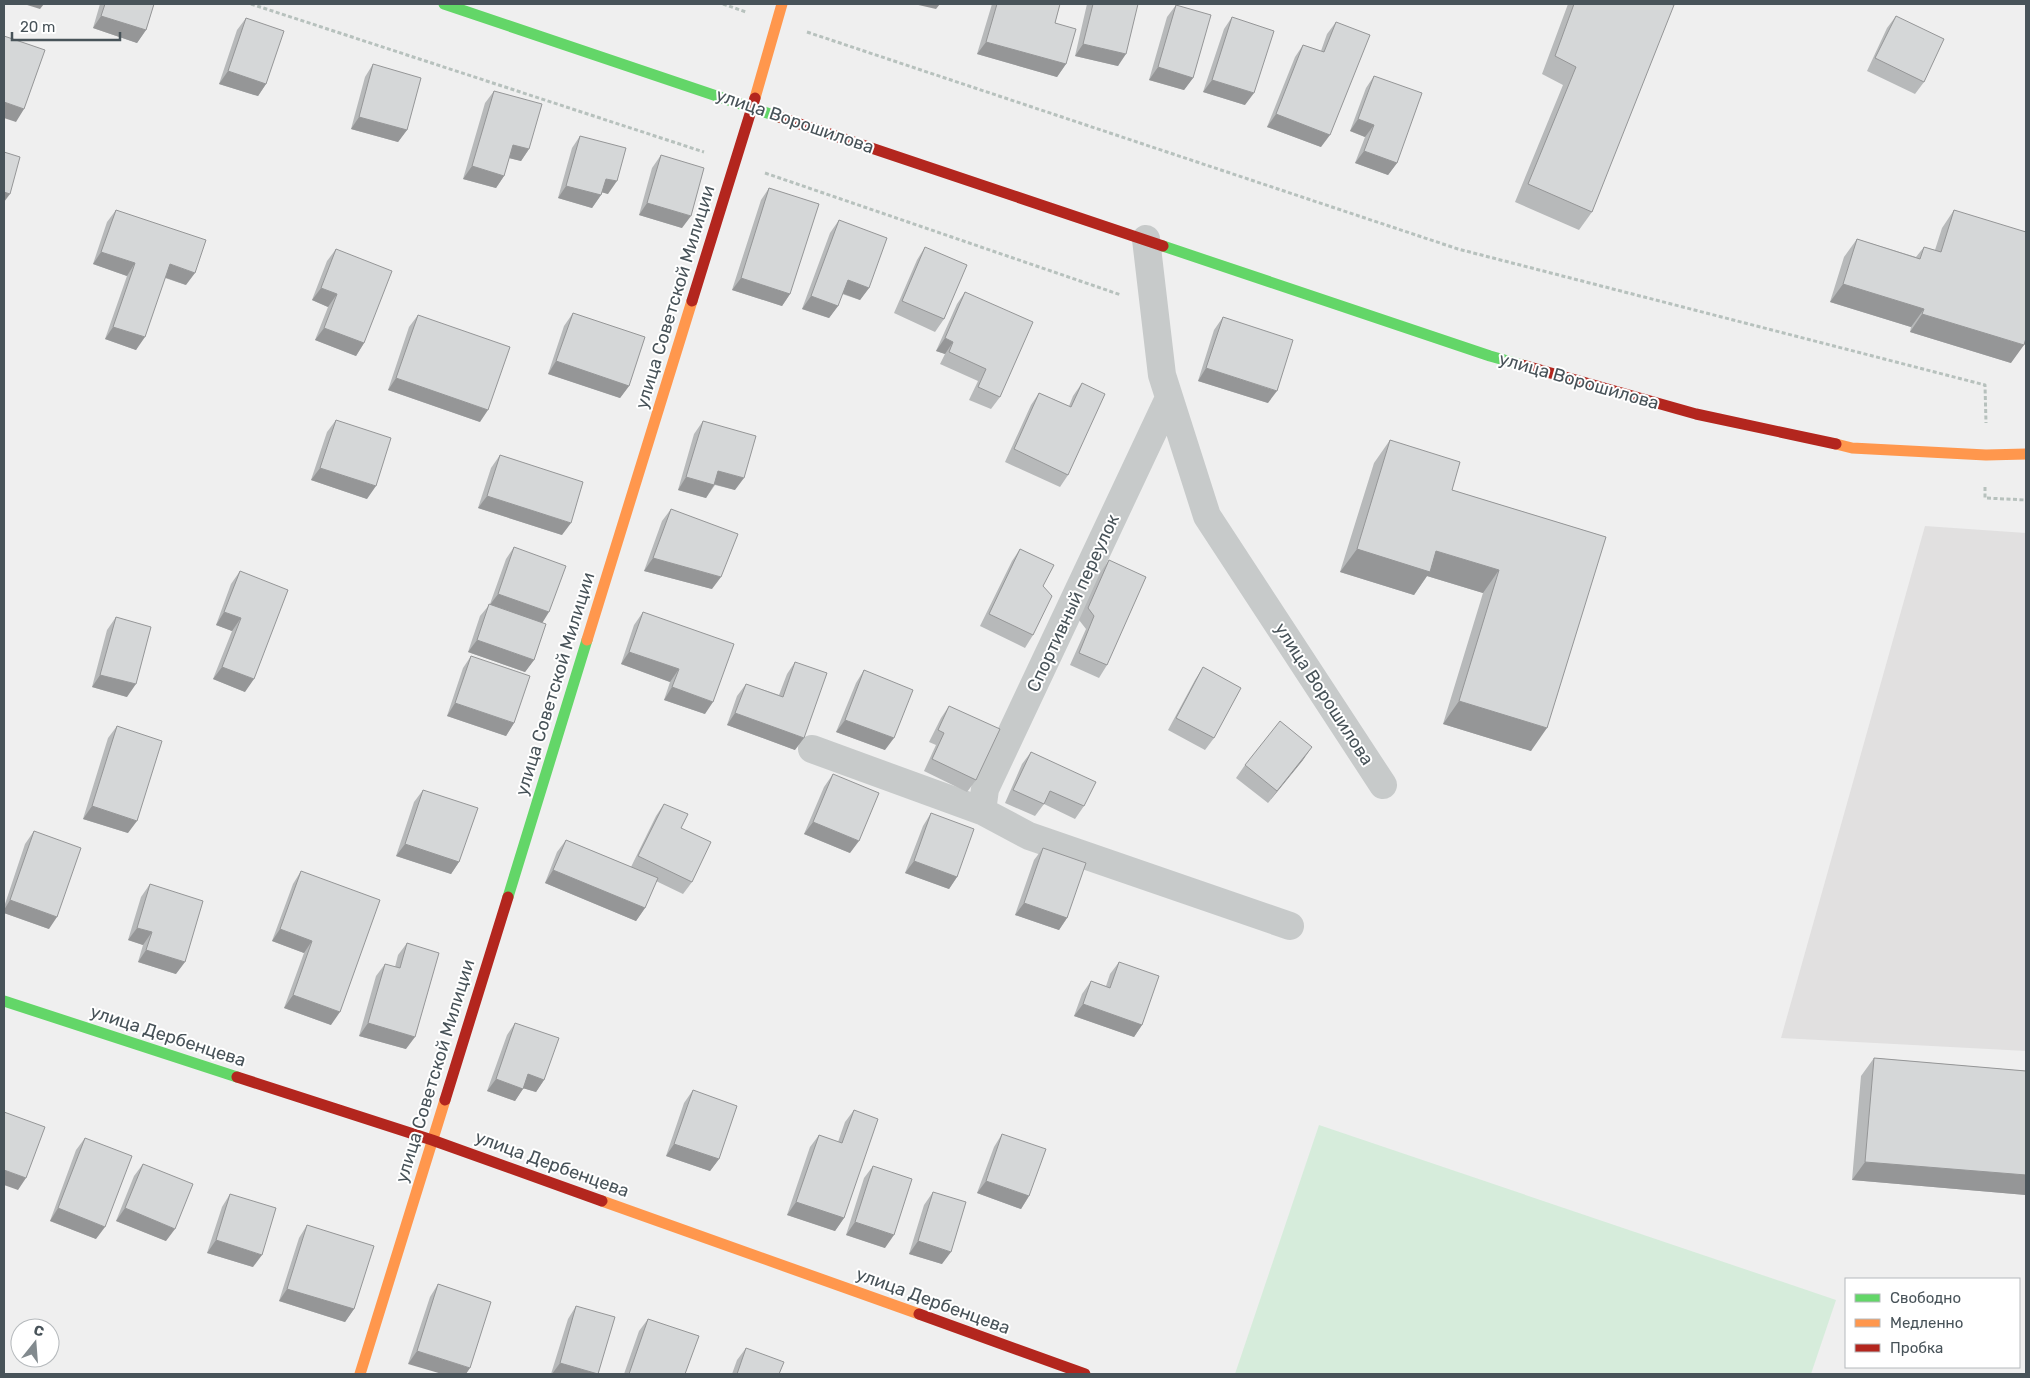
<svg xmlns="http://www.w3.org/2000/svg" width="2030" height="1378" viewBox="0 0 2030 1378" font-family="Rubik,sans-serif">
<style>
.education{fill:#e1e0e0}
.green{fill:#d6ecdb}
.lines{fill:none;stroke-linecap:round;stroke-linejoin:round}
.path{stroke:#b7c1bd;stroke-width:3;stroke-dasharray:4 2.5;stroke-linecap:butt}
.street{stroke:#c7caca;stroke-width:28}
.fast{stroke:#63d668;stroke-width:11}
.slow{stroke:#ff974d;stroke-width:11}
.jam{stroke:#b3261e;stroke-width:11}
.wall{fill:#b7b9ba}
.shaded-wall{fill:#959697}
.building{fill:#d5d7d8;stroke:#959697}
.labels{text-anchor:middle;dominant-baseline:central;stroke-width:4;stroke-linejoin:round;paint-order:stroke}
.street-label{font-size:18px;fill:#485359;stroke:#fff}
</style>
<rect width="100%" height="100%" fill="#efefef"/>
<path class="education" d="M1925,526L2026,533V1051L1781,1038Z"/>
<path class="green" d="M1319,1125L1836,1300L1811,1374H1235Z"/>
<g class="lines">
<path class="path" d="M251,4L704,152
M723,4L746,12
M807,32L1458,249L1985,385L1986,423
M765,173L1121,295
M1985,487V498L2026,500"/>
<path class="street" d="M1146,239L1162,375L1207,516L1383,785
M1169,398L985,789L982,811L1029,836L1290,926
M812,749L982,811"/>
<path class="fast" d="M444,4L779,117
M1163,246L1490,356L1522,365
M508,897L587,640
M4,1001L237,1077"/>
<path class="slow" d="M755,98L782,4
M1836,444L1852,448L1986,455L2026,454
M587,640L692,301
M602,1201L919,1314
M360,1374L445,1100"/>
<path class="jam" d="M779,117L1163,246
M692,301L755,98
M1522,365L1696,414L1836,444
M237,1077L432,1140L602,1201
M445,1100L508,897
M919,1314L1085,1374"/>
</g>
<path class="wall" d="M100,4H154L146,30L137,43L93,28Z
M992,4H1060L1055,23L1066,64L1057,77L977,54Z
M1087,4H1138L1118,66L1075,56Z
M1568,4H1670L1592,212L1579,230L1515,202L1563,85L1542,74Z
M1176,5L1193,78L1184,90L1149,80L1167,17Z
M1896,16L1924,82L1915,94L1867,71L1887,28Z
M1232,17L1245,105L1203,92L1224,29Z
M246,18L266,84L258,96L219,84L237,30Z
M1336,22L1321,147L1267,127L1295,57L1303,45L1321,51L1327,34Z
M373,64L407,130L398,142L351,129L365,77Z
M1374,76L1397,163L1388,175L1355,163L1365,137L1350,131L1366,88Z
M494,91L529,149L521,161L509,158L504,176L496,188L463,179L485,103Z
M580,136L608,194L602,192L601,195L592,208L558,198L572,148Z
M661,155L682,228L639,215L652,168Z
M769,188L790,294L782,306L732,290L761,200Z
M116,210L186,285L165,278L136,350L105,339L127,276L93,264L107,222Z
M1954,210L2011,363L1910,332L1911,327L1830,302L1844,257L1857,239L1916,257L1924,247L1935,250L1942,228Z
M839,220L869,288L860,300L842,294L838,306L829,318L802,309L830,233Z
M925,247L944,319L935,332L894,313L917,260Z
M336,249L364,343L356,356L315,340L328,307L312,300L327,261Z
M965,292L1000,397L991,409L969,400L978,381L940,364L945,354L936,351L957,304Z
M573,313L629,386L620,398L548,374L564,326Z
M418,315L480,422L388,390L409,327Z
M1223,317L1268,403L1198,381L1214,330Z
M1082,383L1068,475L1060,487L1005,462L1031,405L1039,393L1069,406L1073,396Z
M336,420L367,499L311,480L327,432Z
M703,421L735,490L715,485L706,498L678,490L694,434Z
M1390,440L1452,490L1606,537L1531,751L1443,724L1483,593L1427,576L1414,595L1340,572L1374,463Z
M500,455L562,535L478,508L491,468Z
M671,509L712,589L644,571L662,521Z
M514,547L542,622L534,660L525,672L468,652L480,616L490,604L506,559Z
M1020,549L1043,586L1033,635L1025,648L980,626L1012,561Z
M1109,560L1107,665L1099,678L1070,665L1086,629L1079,620L1100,573Z
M240,571L245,692L213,679L232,631L216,625L231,584Z
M643,612L705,714L664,700L670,682L621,664L634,625Z
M116,617L127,697L92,687L107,630Z
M471,656L514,723L506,736L447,716L463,668Z
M795,662V750L727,725L737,696L746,684L779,695L787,674Z
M1203,667L1214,738L1205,750L1168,730L1195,680Z
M864,670L885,750L836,732L856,683Z
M949,706L976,780L967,792L924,771L936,745L929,742L941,718Z
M117,726L128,833L83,819L108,738Z
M1031,752L1084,806L1075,819L1044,804L1035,816L1005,803L1022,764Z
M1303,760L1268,803L1236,778L1245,765Z
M833,774L850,853L804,834L824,787Z
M423,790L459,862L451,874L396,856L414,802Z
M664,804L681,828L692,882L683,894L656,881L645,908L636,921L545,883L557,852L566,840L631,867L656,816Z
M931,813L957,877L949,889L905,873L923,826Z
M34,831L49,929L4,913V907L25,844Z
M1043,848L1067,918L1059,930L1015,915L1034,860Z
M301,871L331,1025L284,1008L304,953L272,941L293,884Z
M150,884L176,974L138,962L143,945L128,940L141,897Z
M2026,897V970H2025Z
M407,943L406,1049L359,1036L376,976L385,964L395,967L398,955Z
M1119,962L1142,1025L1134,1037L1074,1016L1082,994L1091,981L1106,986L1110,974Z
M515,1023L544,1080L536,1092L523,1088L515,1101L487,1091L507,1035Z
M1874,1058L2026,1071V1195L1852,1180L1861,1076Z
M693,1090L719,1159L710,1171L666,1156L684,1103Z
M854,1110L844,1218L835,1231L787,1215L810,1147L819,1135L838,1142L845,1122Z
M1002,1134L1029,1196L1021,1209L977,1193L994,1147Z
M85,1138L96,1239L50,1221L76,1150Z
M143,1164L166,1241L116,1221L134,1176Z
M873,1166L885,1248L846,1235L864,1178Z
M933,1192L942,1264L909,1254L924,1205Z
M230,1194L253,1267L207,1253L222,1207Z
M307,1225L354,1309L345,1322L279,1301L299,1238Z
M438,1284L491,1302L408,1364L430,1297Z
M576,1306L598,1374H551L568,1319Z
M648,1319L685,1374H624L639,1331Z
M746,1348L779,1374H732L737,1360Z"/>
<path class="shaded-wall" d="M24,4H44L40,9Z
M914,4H940L936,9Z
M101,16L146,30L137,43L93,28Z
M986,42L1066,64L1057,77L977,54Z
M1083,44L1126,54L1118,66L1075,56Z
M1158,67L1193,78L1184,90L1149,80Z
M228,71L266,84L258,96L219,84Z
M1212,80L1254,93L1245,105L1203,92Z
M4,102L24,109L16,122L4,118Z
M1276,114L1330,135L1321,147L1267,127Z
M359,117L407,130L398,142L351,129Z
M1358,119L1374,125L1365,137L1350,131Z
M513,145L529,149L521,161L505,157Z
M1364,151L1397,163L1388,175L1355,163Z
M472,166L504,176L496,188L463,179Z
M606,179L617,181L608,194L597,191Z
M566,186L601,195L592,208L558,198Z
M4,192L10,194L4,202Z
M647,203L691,216L682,228L639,215Z
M101,252L135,263L127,276L93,264Z
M170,264L195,273L186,285L161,276Z
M741,278L790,294L782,306L732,290Z
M848,280L869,288L860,300L839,292Z
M1843,284L1924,309L1911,327L1830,302Z
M321,288L337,294L328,307L312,300Z
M811,296L838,306L829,318L802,309Z
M1922,314L2024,345L2011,363L1910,332Z
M113,327L145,337L136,350L105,339Z
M324,328L364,343L356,356L315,340Z
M945,338L953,342L945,354L936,351Z
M556,361L629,386L620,398L548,374Z
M1206,368L1277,391L1268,403L1198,381Z
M396,378L488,410L480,422L388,390Z
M320,468L376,486L367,499L311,480Z
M718,471L744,478L735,490L710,483Z
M686,477L714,485L706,498L678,490Z
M487,496L571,523L562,535L478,508Z
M1357,549L1436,551L1499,570L1483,593L1427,576L1414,595L1340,572Z
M653,558L721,577L712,589L644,571Z
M498,594L549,612L541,625L489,606Z
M224,612L241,618L232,631L216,625Z
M477,640L534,660L525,672L468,652Z
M629,652L679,669L670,682L621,664Z
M222,667L254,679L245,692L213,679Z
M100,675L136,684L127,697L92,687Z
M672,687L713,702L705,714L664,700Z
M1459,701L1547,728L1531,751L1443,724Z
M455,703L514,723L506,736L447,716Z
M735,713L804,738L795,750L727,725Z
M845,720L894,738L885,750L836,732Z
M1312,747L1303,760L1268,803L1277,791Z
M92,806L137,821L128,833L83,819Z
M813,822L859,841L850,853L804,834Z
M405,844L459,862L451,874L396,856Z
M914,861L957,877L949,889L905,873Z
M553,870L645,908L636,921L545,883Z
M10,900L57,917L49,929L4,913V910Z
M1024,903L1067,918L1059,930L1015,915Z
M137,928L152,932L143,945L128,940Z
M280,929L312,941L304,953L272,941Z
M146,950L185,962L176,974L138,962Z
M293,995L340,1012L331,1025L284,1008Z
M1083,1004L1142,1025L1134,1037L1074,1016Z
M368,1023L415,1037L406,1049L359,1036Z
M528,1074L544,1080L536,1092L519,1087Z
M496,1079L523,1089L515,1101L487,1091Z
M674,1144L719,1159L710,1171L666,1156Z
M1865,1162L2026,1175V1195L1852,1180Z
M4,1170L26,1178L18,1190L4,1185Z
M986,1181L1029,1196L1021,1209L977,1193Z
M796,1202L844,1218L835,1231L787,1215Z
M58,1208L105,1227L96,1239L50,1221Z
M125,1208L175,1229L166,1241L116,1221Z
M855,1222L894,1235L885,1248L846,1235Z
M216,1240L262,1255L253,1267L207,1253Z
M918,1241L951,1252L942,1264L909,1254Z
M287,1289L354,1309L345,1322L279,1301Z
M417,1351L470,1368L466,1374H442L408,1364Z
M560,1363L598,1374H552Z"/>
<path class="building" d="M105,4H154L146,30L101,16Z
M997,4H1060L1055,23L1076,29L1066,64L986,42Z
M1093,4H1138L1126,54L1083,44Z
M1574,4H1670L1674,5L1592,212L1528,184L1576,67L1555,56Z
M1176,5L1211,15L1193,78L1158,67Z
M1896,16L1944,39L1924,82L1875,58Z
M1232,17L1274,31L1254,93L1212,80Z
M246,18L284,31L266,84L228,71Z
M1336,22L1370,35L1330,135L1276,114L1303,45L1324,52Z
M4,36L45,50L24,109L4,102Z
M373,64L421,78L407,130L359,117Z
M1374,76L1422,93L1397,163L1364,151L1374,125L1358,119Z
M494,91L542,104L529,149L513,145L504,176L472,166Z
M580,136L626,148L617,181L606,179L601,195L566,186Z
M4,152L20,157L10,194L4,192Z
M661,155L704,168L691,216L647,203Z
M769,188L819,204L790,294L741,278Z
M116,210L206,240L195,273L170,264L145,337L113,327L135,263L101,252Z
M1954,210L2026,232V338L2024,345L1922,314L1924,309L1843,284L1857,239L1920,259L1924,247L1941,252Z
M839,220L887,238L869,288L848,280L838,306L811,296Z
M925,247L967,265L944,319L902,301Z
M336,249L392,271L364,343L324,328L337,294L321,288Z
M965,292L1033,322L1000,397L978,387L986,369L949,352L953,342L945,338Z
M573,313L645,337L629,386L556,361Z
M418,315L510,347L488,410L396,378Z
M1223,317L1293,340L1277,391L1206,368Z
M1082,383L1105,394L1068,475L1014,449L1039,393L1071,407Z
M336,420L391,438L376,486L320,468Z
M703,421L756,436L744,478L718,471L714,485L686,477Z
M1390,440L1460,462L1452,490L1606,537L1547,728L1459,701L1499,570L1436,551L1430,572L1357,549Z
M500,455L583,482L571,523L487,496Z
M671,509L738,534L721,577L653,558Z
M514,547L566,566L549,612L498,594Z
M1020,549L1054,565L1043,586L1052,596L1033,635L989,614Z
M1109,560L1146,577L1107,665L1079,653L1094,616L1088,608Z
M240,571L288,590L254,679L222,667L241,618L224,612Z
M489,604L546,624L534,660L477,640Z
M643,612L734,644L713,702L672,687L679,669L629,652Z
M116,617L151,627L136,684L100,675Z
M471,656L530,676L514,723L455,703Z
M795,662L827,673L804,738L735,713L746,684L783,697Z
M1203,667L1241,688L1214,738L1176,718Z
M864,670L913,690L894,738L845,720Z
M949,706L1000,729L976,780L932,759L944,733L938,730Z
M1280,721L1312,747L1277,791L1245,765Z
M117,726L162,741L137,821L92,806Z
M1031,752L1096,782L1084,806L1050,791L1044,804L1013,790Z
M833,774L879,793L859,841L813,822Z
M423,790L478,808L459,862L405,844Z
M664,804L688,814L681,828L711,842L692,882L638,856Z
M931,813L974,829L957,877L914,861Z
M34,831L81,848L57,917L10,900Z
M566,840L658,878L645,908L553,870Z
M1043,848L1086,863L1067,918L1024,903Z
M301,871L380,900L340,1012L293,995L312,941L280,929Z
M150,884L203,901L185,962L146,950L152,932L137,928Z
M407,943L439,953L415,1037L368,1023L385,964L400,968Z
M1119,962L1159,976L1142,1025L1083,1004L1091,981L1110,988Z
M515,1023L559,1038L544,1080L528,1074L523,1089L496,1079Z
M1874,1058L2026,1071V1175L1865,1162Z
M693,1090L737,1106L719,1159L674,1144Z
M854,1110L878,1119L844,1218L796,1202L819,1135L842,1143Z
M4,1112L45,1127L26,1178L4,1170Z
M1002,1134L1046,1149L1029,1196L986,1181Z
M85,1138L132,1156L105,1227L58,1208Z
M143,1164L193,1184L175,1229L125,1208Z
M873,1166L912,1179L894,1235L855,1222Z
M933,1192L966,1202L951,1252L918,1241Z
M230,1194L276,1208L262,1255L216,1240Z
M307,1225L374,1246L354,1309L287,1289Z
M438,1284L491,1302L470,1368L417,1351Z
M576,1306L615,1317L598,1374L560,1363Z
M648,1319L699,1336L685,1374H629Z
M746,1348L784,1362L779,1374H737Z"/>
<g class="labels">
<g class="street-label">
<text transform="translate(795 121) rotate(19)">улица Ворошилова</text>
<text transform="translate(675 297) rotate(-73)">улица Советской Милиции</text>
<text transform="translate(1579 381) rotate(16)">улица Ворошилова</text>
<text transform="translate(1073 603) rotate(-65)">Спортивный переулок</text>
<text transform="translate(555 684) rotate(-73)">улица Советской Милиции</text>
<text transform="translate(1324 694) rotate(57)">улица Ворошилова</text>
<text transform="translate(168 1036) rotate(18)">улица Дербенцева</text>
<text transform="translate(435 1071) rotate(-73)">улица Советской Милиции</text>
<text transform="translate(552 1164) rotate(20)">улица Дербенцева</text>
<text transform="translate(933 1301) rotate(20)">улица Дербенцева</text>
</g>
</g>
<rect width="2030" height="1378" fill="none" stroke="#485359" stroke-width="10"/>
<rect x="1845" y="1278" width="175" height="90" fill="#ffffff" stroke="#b6babd"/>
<rect x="1855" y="1294" width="25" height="8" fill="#63d668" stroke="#b6babd"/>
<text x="1890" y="1303" font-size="15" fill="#485359">Свободно</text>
<rect x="1855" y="1319" width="25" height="8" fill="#ff974d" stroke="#b6babd"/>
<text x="1890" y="1328" font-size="15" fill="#485359">Медленно</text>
<rect x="1855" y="1344" width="25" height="8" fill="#b3261e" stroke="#b6babd"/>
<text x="1890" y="1353" font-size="15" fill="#485359">Пробка</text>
<g transform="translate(35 1343) rotate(17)"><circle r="24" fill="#ffffff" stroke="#b6babd"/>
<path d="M0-4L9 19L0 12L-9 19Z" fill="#828a8e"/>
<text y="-8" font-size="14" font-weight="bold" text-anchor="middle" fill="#485359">С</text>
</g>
<path d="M12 32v8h108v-8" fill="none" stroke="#485359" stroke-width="2.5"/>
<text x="20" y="32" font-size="15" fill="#485359" stroke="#ffffff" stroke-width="4" paint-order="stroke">20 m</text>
</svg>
